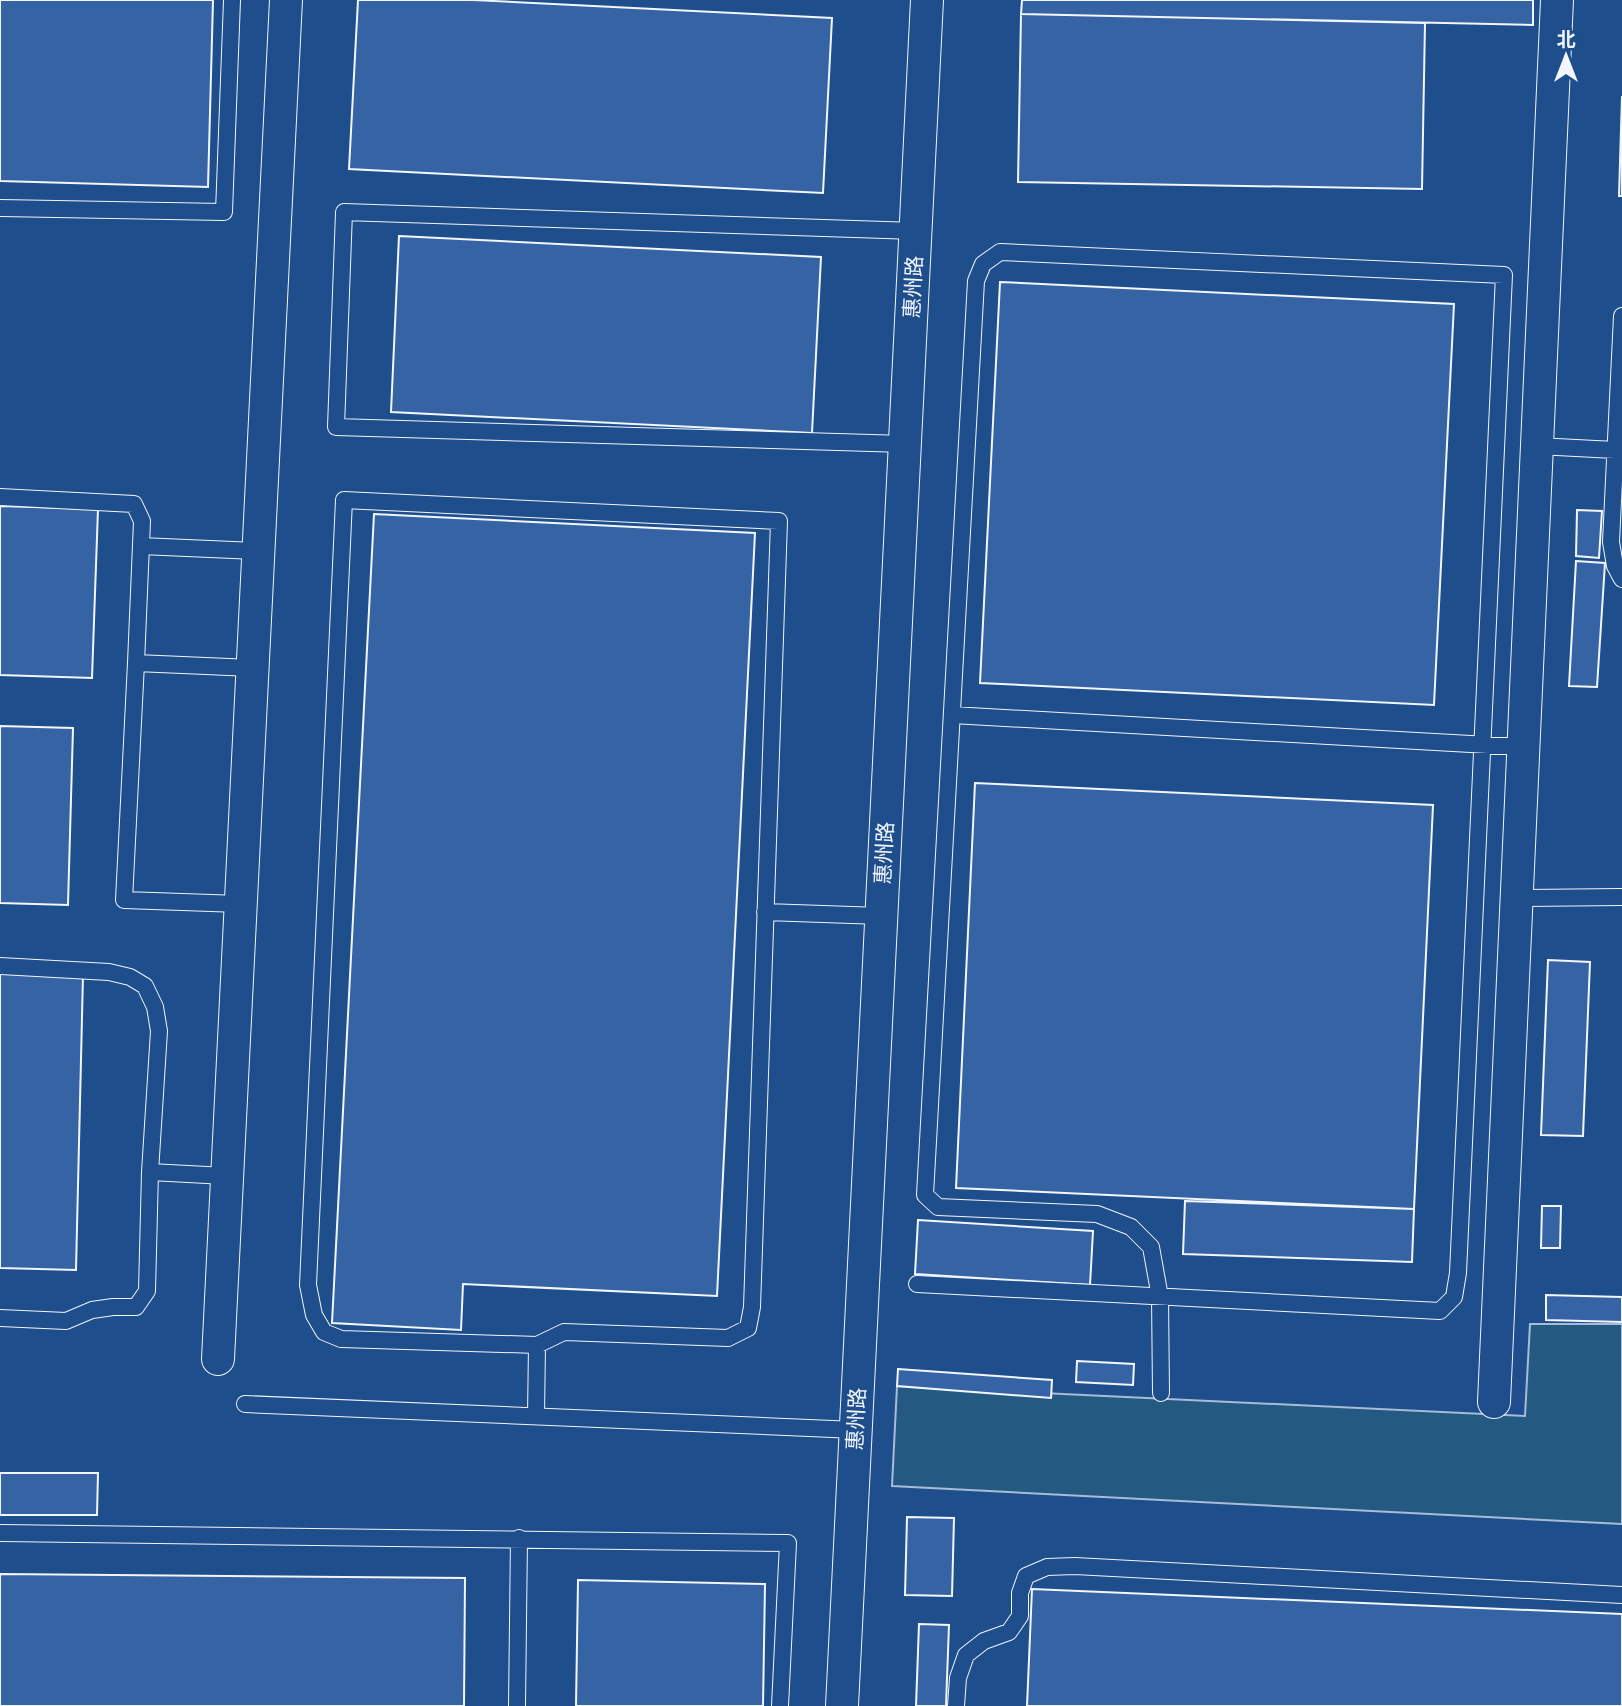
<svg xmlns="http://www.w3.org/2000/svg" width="1622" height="1706" viewBox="0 0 1622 1706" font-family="Arial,'Noto Sans SC',sans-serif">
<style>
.green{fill:#245a82;stroke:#a8bbd7;stroke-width:2}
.building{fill:#3563a3;stroke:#f2f6ff;stroke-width:2}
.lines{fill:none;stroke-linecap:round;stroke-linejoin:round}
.lane-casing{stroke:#f2f6ff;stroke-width:18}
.street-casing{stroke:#f2f6ff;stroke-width:34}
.lane{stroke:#1f4e8c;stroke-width:16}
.street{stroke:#1f4e8c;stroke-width:32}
.labels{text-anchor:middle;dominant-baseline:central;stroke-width:5;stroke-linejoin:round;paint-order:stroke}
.street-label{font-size:21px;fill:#f2f6ff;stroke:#1f4e8c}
</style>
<rect width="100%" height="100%" fill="#1f4e8c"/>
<path class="green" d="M1530,1324H1622V1524L892,1486L897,1386L1525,1416Z"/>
<path class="building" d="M0,0H213L208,187L0,181Z
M358,0H473L832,18L823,193L349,169Z
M1022,0H1533V25L1021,14Z
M1021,14L1425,23L1422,189L1018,182Z
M1622,96V196H1619Z
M399,236L821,257L812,433L391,412Z
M1000,282L1454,304L1434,705L980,683Z
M0,506L98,509L92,678L0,675Z
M1577,510L1602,511L1599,558L1576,556Z
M374,514L755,533L717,1296L463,1284L461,1330L332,1323Z
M1576,561L1605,563L1597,687L1569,686Z
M0,726L73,728L68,905L0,903Z
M975,783L1433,805L1414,1209L956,1188Z
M1548,960L1590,962L1583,1136L1541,1135Z
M0,973L83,975L76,1270L0,1268Z
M1185,1201L1414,1209L1412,1262L1183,1254Z
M1542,1206H1561L1560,1248H1541Z
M918,1220L1093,1231L1090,1285L915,1274Z
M1546,1295L1622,1297V1322L1546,1320Z
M1077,1361L1134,1364L1133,1385L1076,1382Z
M898,1369L1052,1380L1051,1398L897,1386Z
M0,1473H98L97,1515H0Z
M907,1517L954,1518L952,1596L905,1595Z
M0,1574L465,1578L464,1706H0Z
M578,1580L765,1584L763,1706H576Z
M1032,1589L1622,1614V1706H1027Z
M919,1624L949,1625L946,1706H916Z"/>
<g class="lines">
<defs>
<path id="lane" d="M0,208L224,212L232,0
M1622,316L1611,542L1615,566L1622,579
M905,444L336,427L344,212L916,231
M1537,446L1615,450
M0,497L134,504L142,521L136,663L252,668
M344,500L779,521L752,1307L748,1328L728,1338L564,1332L537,1345L341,1339L324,1332L314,1315L308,1285Z
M141,546L258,551
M136,663L124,900L240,904
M952,715L1524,747
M1517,898L1622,897
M765,912L881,916
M0,966L109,972L130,977L145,986L155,1007L159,1031L150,1172L147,1291L136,1307H113L92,1310L66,1321L0,1318
M150,1172L226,1176
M917,1284L1440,1311L1454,1297L1458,1273L1504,275L1000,252L983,264L976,281L925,1195L938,1207L1097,1214L1131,1227L1151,1247L1160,1297L1161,1393
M245,1404L856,1430
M536,1416L537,1345
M0,1533L788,1543L780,1706
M517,1706L519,1538
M956,1706L958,1678L966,1655L984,1641L1009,1632L1020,1616V1593L1026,1576L1047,1567L1075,1566L1622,1595"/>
<path id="street" d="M218,1359L286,0
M1494,1402L1557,0
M842,1706L927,0"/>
</defs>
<use href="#lane" class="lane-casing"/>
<use href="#street" class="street-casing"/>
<use href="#lane" class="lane"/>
<use href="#street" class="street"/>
</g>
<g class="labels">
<g class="street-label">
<text transform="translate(913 287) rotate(-87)">惠州路</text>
<text transform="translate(884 853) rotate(-87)">惠州路</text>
<text transform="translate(856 1419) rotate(-87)">惠州路</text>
</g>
</g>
<g transform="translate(1566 56)" stroke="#1f4e8c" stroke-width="5" paint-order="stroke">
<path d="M0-5L12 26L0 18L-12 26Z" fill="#f2f6ff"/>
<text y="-10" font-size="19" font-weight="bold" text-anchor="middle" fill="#f2f6ff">北</text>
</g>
</svg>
